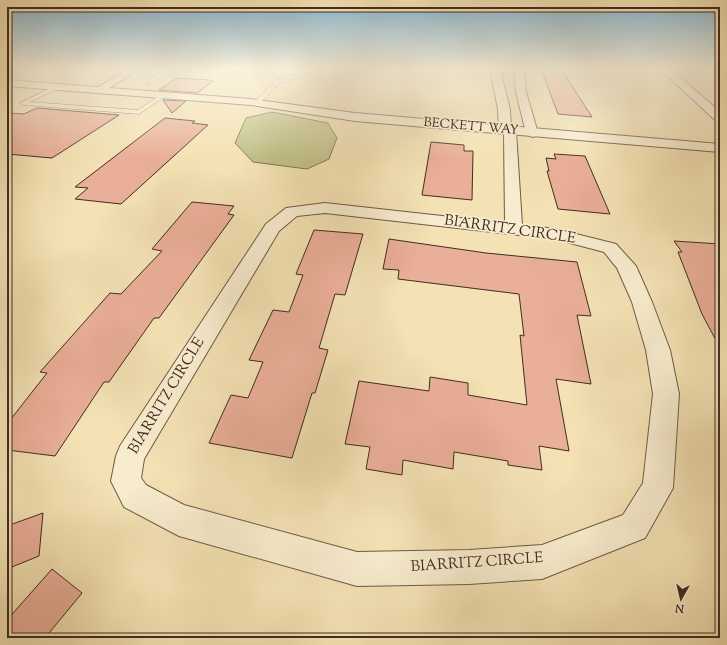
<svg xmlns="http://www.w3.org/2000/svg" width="727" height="645" viewBox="0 0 727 645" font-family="'Sorts Mill Goudy',serif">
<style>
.green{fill:#c2c189;stroke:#827656}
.building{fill:#eaaf98;stroke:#412c24}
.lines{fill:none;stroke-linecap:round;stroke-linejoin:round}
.service-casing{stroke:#6e5a48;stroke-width:1}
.minor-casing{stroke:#6e5a48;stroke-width:2}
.tertiary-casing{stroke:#6e5a48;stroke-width:2}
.service{fill:#f8ecce;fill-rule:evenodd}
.minor{fill:#f8ecce;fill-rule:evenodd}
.tertiary{fill:#f8ecce;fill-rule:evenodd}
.labels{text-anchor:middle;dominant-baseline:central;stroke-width:3.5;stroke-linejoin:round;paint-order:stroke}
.far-street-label{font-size:13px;fill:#412c24;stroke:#f8ecce}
.street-label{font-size:15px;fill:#412c24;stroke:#f8ecce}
</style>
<rect width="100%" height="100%" fill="#f4e2b4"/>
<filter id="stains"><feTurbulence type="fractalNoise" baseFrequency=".005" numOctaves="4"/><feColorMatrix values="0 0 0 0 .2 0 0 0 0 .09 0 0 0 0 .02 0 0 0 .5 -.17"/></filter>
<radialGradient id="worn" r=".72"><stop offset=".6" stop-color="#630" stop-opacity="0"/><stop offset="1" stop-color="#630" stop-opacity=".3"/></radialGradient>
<path class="green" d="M272,112L328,123L337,138L329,159L307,169L253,162L235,143L246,118Z"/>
<path class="building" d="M541,69H561L592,117L558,114Z
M177,78L209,80L213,81L197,93L159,90Z
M163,100L186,101L172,113Z
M37,108L119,115L52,158L7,154V113L24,114Z
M165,118L195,121L192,123L208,125L121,204L75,199L88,188L75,187Z
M431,142L464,145V151H473L472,200L422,195Z
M554,154L585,156L610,214L558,209L547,171H549L546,158L556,159Z
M192,202L234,206L228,214L234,215L159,318H154L109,382H104L55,456L7,450V424L47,373L40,372L110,293L121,294L162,251L152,249Z
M314,230L363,234L345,295L335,294L319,348L328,350L315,393H312L292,458L209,443L231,395L248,398L263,362L249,360L273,310L289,312L303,275L296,274Z
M389,239L486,253L577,262L591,316L577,315L591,384L556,379L569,451L539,446L542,470L508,465V461L454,452L453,469L403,460L402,475L366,469L370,447L345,444L359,381L429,391L430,377L468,383V395L527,405L520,335L524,336L519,294L398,279L399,270L383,269Z
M674,241L720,244V348L702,314L678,252H682Z
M43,513L39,556L7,569V526Z
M52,569L82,593L45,638H7V620Z"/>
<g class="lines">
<defs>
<path id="service" d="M27,69H33L7,82V78Z
M167,69H172L152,84L147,83L152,79L137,77L139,76H156Z
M267,69H271L278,80L311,69H316L310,74L279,83L259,104H255V102L274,82Z
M57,85L59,88L30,102L138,110L162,94L167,95L139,114L23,105L20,103Z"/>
<path id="minor" d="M127,69H139L103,92L99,93L94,90Z
M490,69H500L510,109L511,128L516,131L522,225L556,229L616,244L636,266L652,302L670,350L679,394L673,488L645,538L542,579L469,584L357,586L179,536L124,507L111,481L116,456L120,446L266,224L286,208L325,203L505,223L504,133L499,130L498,109ZM325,213L555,239L604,252L617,268L632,302L646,350L653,394L643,483L623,515L542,545L469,550L357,552L184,505L146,485L141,478L144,459L279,231L297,216Z
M514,69H524L526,92L538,133L536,136L532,137L526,133L516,92Z
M660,69H671L720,112V122L716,121Z"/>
<path id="tertiary" d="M7,80L251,99L355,113L720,144V152L355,121L251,105L7,86Z"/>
</defs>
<use href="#service" class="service-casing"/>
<use href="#minor" class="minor-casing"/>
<use href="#tertiary" class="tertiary-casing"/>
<use href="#service" class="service"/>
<use href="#minor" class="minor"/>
<use href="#tertiary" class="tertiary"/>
</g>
<linearGradient id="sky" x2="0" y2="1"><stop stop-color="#89b8d2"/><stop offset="0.43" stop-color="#faf2dd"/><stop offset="1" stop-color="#faf2dd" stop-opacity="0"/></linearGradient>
<rect width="727" height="159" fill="url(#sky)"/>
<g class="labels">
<g class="far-street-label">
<text transform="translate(471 127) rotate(5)">BECKETT WAY</text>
</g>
<g class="street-label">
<text transform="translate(510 230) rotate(8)">BIARRITZ CIRCLE</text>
<text transform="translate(167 396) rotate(-59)">BIARRITZ CIRCLE</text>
<text transform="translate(477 563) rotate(-4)">BIARRITZ CIRCLE</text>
</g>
</g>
<rect width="727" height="645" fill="none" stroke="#f4e2b4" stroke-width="24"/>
<rect x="8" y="8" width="711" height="629" fill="none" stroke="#412c24" stroke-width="2"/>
<rect x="12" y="12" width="703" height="621" fill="none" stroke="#412c24"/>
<g transform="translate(681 599) rotate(188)" stroke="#f8ecce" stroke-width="3" paint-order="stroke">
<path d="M0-3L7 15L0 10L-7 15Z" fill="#412c24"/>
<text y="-6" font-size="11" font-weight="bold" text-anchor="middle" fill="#412c24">N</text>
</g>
<rect width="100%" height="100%" filter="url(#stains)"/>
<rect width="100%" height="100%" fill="url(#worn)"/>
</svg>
